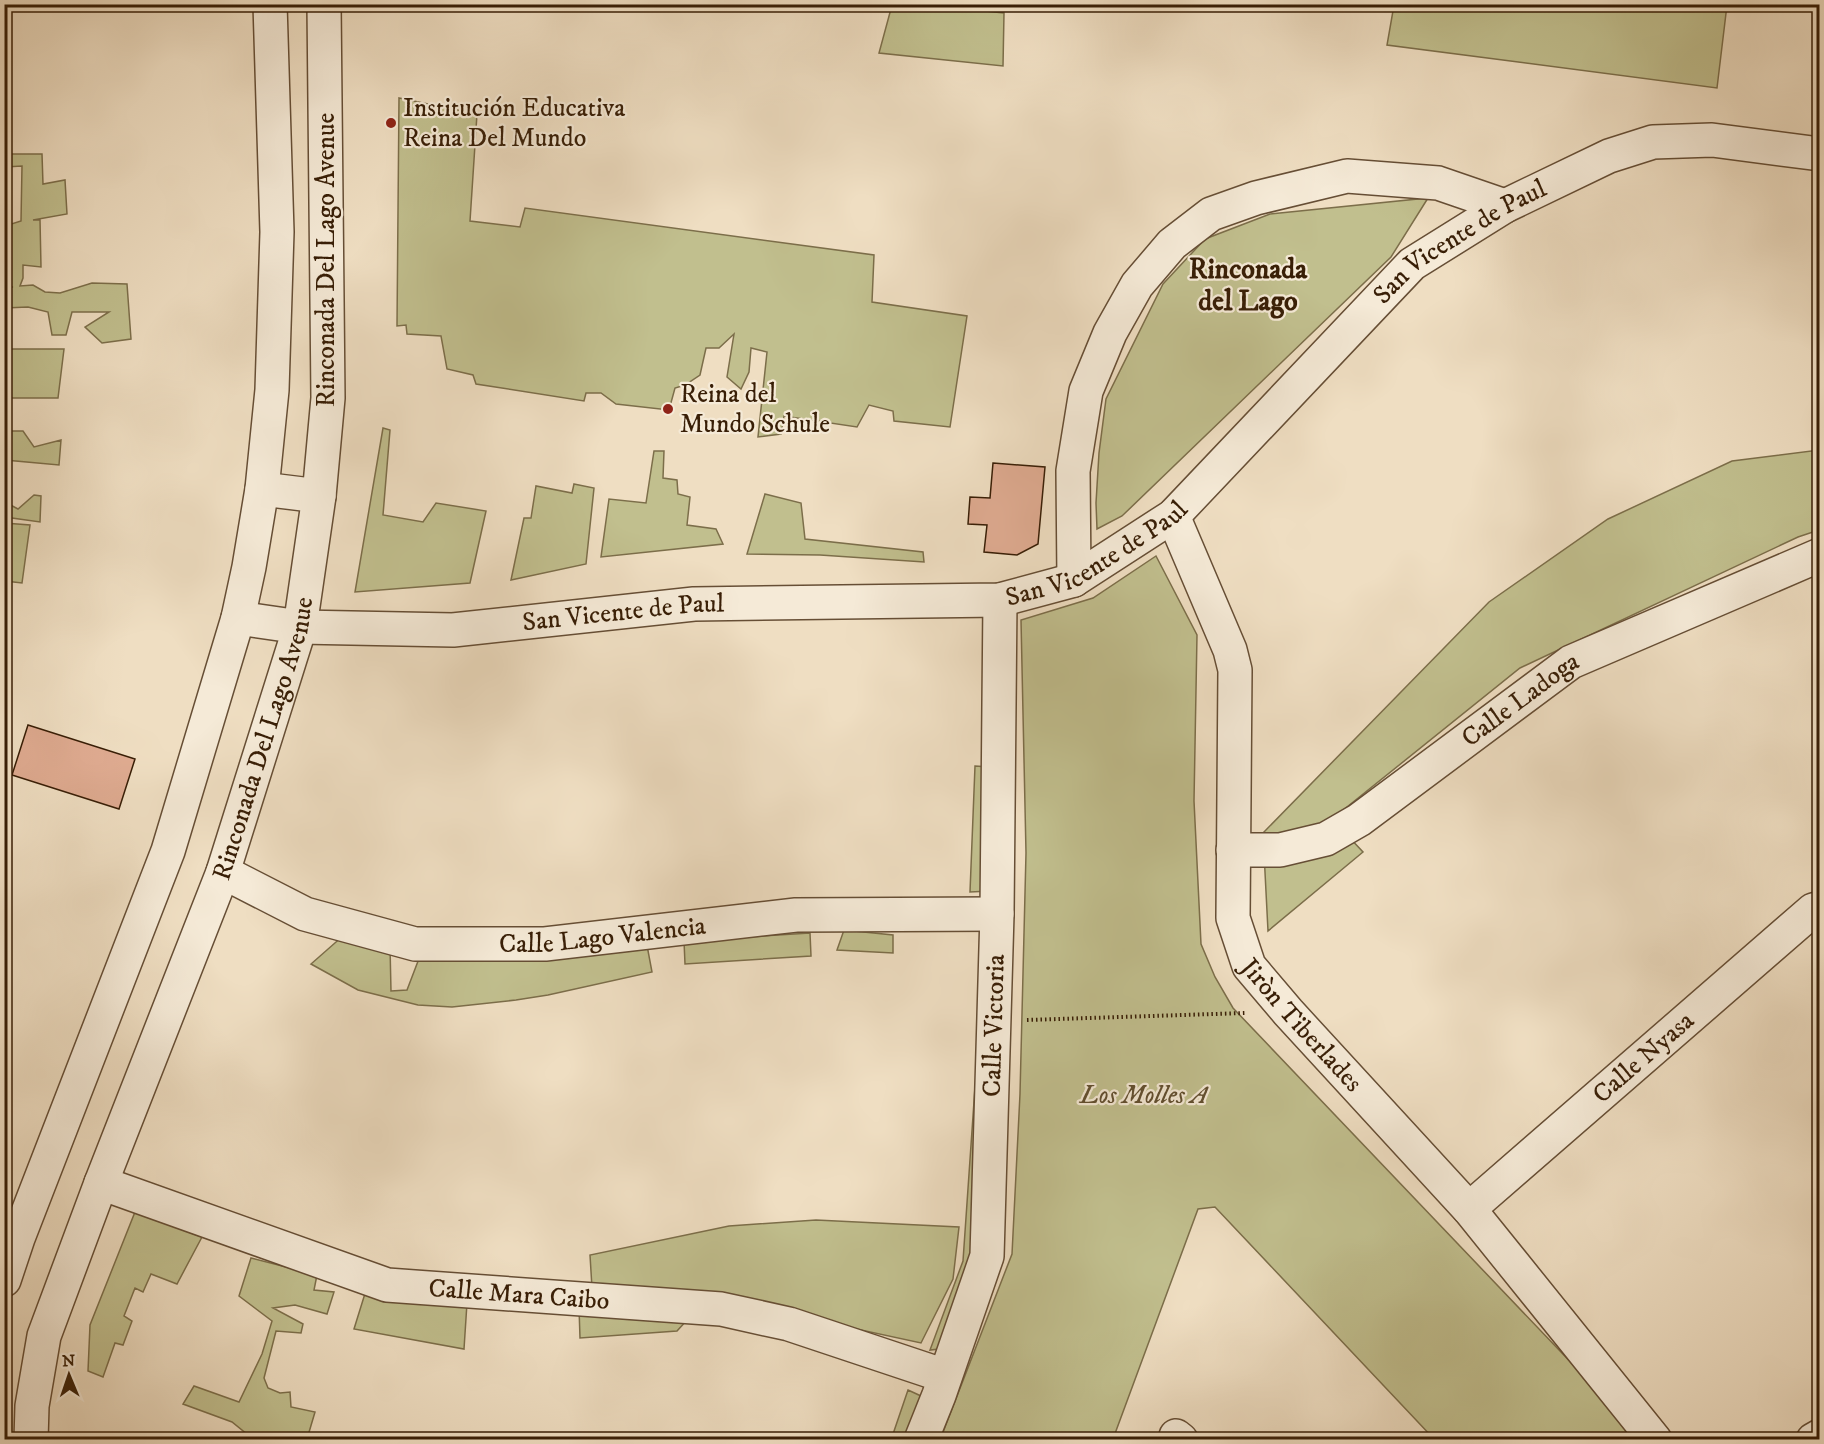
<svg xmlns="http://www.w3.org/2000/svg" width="1824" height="1444" viewBox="0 0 1824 1444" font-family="'IM FELL DW Pica',serif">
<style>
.green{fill:#c1bf8e;stroke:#7c6e4a;stroke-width:1.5}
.building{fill:#dfab91;stroke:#381e06;stroke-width:1.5}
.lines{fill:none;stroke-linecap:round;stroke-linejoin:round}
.minor-casing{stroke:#664e35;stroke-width:36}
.path{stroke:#381e06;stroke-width:4;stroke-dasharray:1.5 3;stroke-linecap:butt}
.minor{stroke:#f5ead7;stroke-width:33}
.poi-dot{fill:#8f2418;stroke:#f5ead7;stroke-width:2}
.labels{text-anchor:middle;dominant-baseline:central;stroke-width:4.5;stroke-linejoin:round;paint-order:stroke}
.poi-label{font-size:26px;fill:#381e06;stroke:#f5ead7;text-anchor:start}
.street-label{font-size:26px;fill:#381e06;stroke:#f5ead7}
.park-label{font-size:26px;font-style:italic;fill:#614e2f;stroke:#f5ead7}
.quarter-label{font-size:28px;font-weight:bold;fill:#381e06;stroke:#f5ead7}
</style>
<rect width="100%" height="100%" fill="#efdec2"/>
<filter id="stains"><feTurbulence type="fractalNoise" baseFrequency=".00333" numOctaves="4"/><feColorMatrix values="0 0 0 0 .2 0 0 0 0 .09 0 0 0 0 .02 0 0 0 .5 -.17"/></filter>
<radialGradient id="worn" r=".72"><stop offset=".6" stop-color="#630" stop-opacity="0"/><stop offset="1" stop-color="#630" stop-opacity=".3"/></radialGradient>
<path class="green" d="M892,5H928L1004,13L1003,66L879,53Z
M1394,5H1727L1717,88L1387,45Z
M399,98L477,114L470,221L520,227L525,208L874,255L872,302L967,316L950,427L894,421L893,411L869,405L857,427L784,416L781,434L758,437L767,352L751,348L749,372L741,389L727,377L734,334L719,348H706L700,375L685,385L675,388L669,410L616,404L601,393H586L584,401L476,384L473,375L447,369L441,336L407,334L406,325L397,326Z
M5,154H42L43,184L65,180L67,214L33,220H40L41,267L23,265V278L20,286L33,285L45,292L60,293L92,283L127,284L131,339L102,343L85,327L109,312H72L66,335H52L48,312L28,307L5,308V288L13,287L5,286V226L21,221L22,166L5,167Z
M1428,198L1391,257L1122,516L1097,529L1096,503L1099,453L1106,399L1163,284L1205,239L1270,214Z
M5,349H64L58,398H5Z
M383,428L390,430L383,515L423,522L436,503L486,511L470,583L355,592Z
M4,431H23L34,447L61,440L59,465L5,460Z
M1819,450V530L1798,537L1520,668L1332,819L1363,852L1268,931L1263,833L1489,602L1608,519L1732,461Z
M654,451H664L663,478L677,480L678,494L690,497L687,525L716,529L723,544L601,557L609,499L646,503Z
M574,484L594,488L586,564L511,580L524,518H531L536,486L572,493Z
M765,494L801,503L805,539L923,552L924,562L820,555L747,554Z
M34,495L41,496L40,522L5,517V502L18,509Z
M4,523L30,525L22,583L5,581Z
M1156,556L1197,635L1194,801L1201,944L1215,977L1233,1008L1601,1394L1633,1439H1434L1215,1207L1198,1209L1113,1439L940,1440L1012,1254L1020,1094L1026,853L1021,620L1093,598Z
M975,766L989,767L990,891L970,892Z
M844,930L893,935V953L837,950Z
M810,933L811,956L685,964L684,941Z
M344,935L390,946L391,991L407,990L420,956L646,940L652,972L548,995L516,1000L452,1007L418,1005L358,990L311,964Z
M975,1087L984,1088L975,1263L939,1349L930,1350L963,1261Z
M135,1212L202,1237L177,1284L151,1274L143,1292L135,1288L124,1316L132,1321L123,1345L115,1343L103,1377L88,1371L90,1325Z
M816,1220L959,1227L953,1279L921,1343L773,1311L592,1288L590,1255L729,1226Z
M251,1258L317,1275L314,1290L334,1292L327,1314L295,1305L273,1308L303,1324L301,1333L276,1331L264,1378L268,1388L280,1393L290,1392L291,1407L315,1412L307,1439H287L272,1437L270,1439H253L232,1422L183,1404L194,1386L239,1402L262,1354L272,1321L239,1296Z
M367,1287L467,1303L464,1349L354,1329Z
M579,1307L687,1320L677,1331L580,1338Z
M908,1390L921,1396L905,1439L891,1440Z"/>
<path class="building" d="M993,463L1045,467L1038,544L1017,555L984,552L987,525L968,524L970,497L990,498Z
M28,725L135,759L119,809L12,775Z"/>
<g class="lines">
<defs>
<g id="minor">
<path d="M262,489L319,496"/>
<path id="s1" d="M1173,516L1230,650L1235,670L1233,918L1249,966L1288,1012L1469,1209L1655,1440"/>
<path d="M1074,580L1073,471L1086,391L1110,333L1137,285L1172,244L1211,214L1256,198L1347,176L1438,183L1505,206"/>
<path id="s2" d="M238,618L300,627L453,630L694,604L1000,600L1074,580L1173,516L1412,264L1505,206L1609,156L1653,142L1712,140L1820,154"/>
<path id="s3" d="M1233,850H1280L1326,839L1359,820L1571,662L1820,555"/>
<path id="s4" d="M223,872L305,914L415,944H545L796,915L997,914"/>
<path id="s5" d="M101,1183L387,1285L721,1309L789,1324L945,1376"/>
<path id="s6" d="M1469,1209L1813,910L1820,908"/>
<path d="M4,1280L18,1238L168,851L238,618L249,567L262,489L272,390L277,232L270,4"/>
<path d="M1176,1436L1181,1440"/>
<path id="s7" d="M31,1440L32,1406L44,1336L101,1183L223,872L300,627L319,496L328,398L324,4"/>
<path id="s8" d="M921,1440L939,1395L987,1256L997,914L1000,600"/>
<path d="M1813,1440L1820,1436"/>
</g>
</defs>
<use href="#minor" class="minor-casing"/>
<path class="path" d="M1027,1020L1245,1013"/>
<use href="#minor" class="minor"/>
</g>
<g class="poi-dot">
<circle cx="391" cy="123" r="6"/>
<circle cx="668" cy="409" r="6"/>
</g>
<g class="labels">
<g class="poi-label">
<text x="403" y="108">Institución Educativa<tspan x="403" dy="30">Reina Del Mundo</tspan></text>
<text x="680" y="394">Reina del<tspan x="680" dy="30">Mundo Schule</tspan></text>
</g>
<g class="street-label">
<text stroke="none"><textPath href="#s2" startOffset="1358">San Vicente de Paul</textPath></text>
<text transform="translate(326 260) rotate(-90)">Rinconada Del Lago Avenue</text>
<text stroke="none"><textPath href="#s2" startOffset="872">San Vicente de Paul</textPath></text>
<text stroke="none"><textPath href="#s2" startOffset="387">San Vicente de Paul</textPath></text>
<text stroke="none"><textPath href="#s3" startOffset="334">Calle Ladoga</textPath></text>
<text stroke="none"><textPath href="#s7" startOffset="742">Rinconada Del Lago Avenue</textPath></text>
<text stroke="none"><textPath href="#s4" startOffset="394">Calle Lago Valencia</textPath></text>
<text stroke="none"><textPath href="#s1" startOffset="544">Jiròn Tiberlades</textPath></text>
<text stroke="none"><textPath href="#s8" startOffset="426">Calle Victoria</textPath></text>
<text stroke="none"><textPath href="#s6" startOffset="231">Calle Nyasa</textPath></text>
<text stroke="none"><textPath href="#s5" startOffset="436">Calle Mara Caibo</textPath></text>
</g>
<g class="park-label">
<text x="1144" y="1095">Los Molles A</text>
</g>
<g class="quarter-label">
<text x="1248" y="269">Rinconada<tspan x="1248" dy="32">del Lago</tspan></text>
</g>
</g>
<rect width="1824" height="1444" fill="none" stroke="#efdec2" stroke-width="24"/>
<rect x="6" y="6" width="1812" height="1432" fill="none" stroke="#381e06" stroke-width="3"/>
<rect x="12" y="12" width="1800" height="1420" fill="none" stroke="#381e06" stroke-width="1.5"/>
<g transform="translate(69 1375) rotate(358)" stroke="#f5ead7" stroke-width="4.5" paint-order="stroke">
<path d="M0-4.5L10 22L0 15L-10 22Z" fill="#381e06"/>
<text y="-9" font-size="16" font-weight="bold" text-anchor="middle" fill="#381e06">N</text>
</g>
<rect width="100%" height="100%" filter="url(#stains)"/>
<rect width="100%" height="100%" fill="url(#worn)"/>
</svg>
